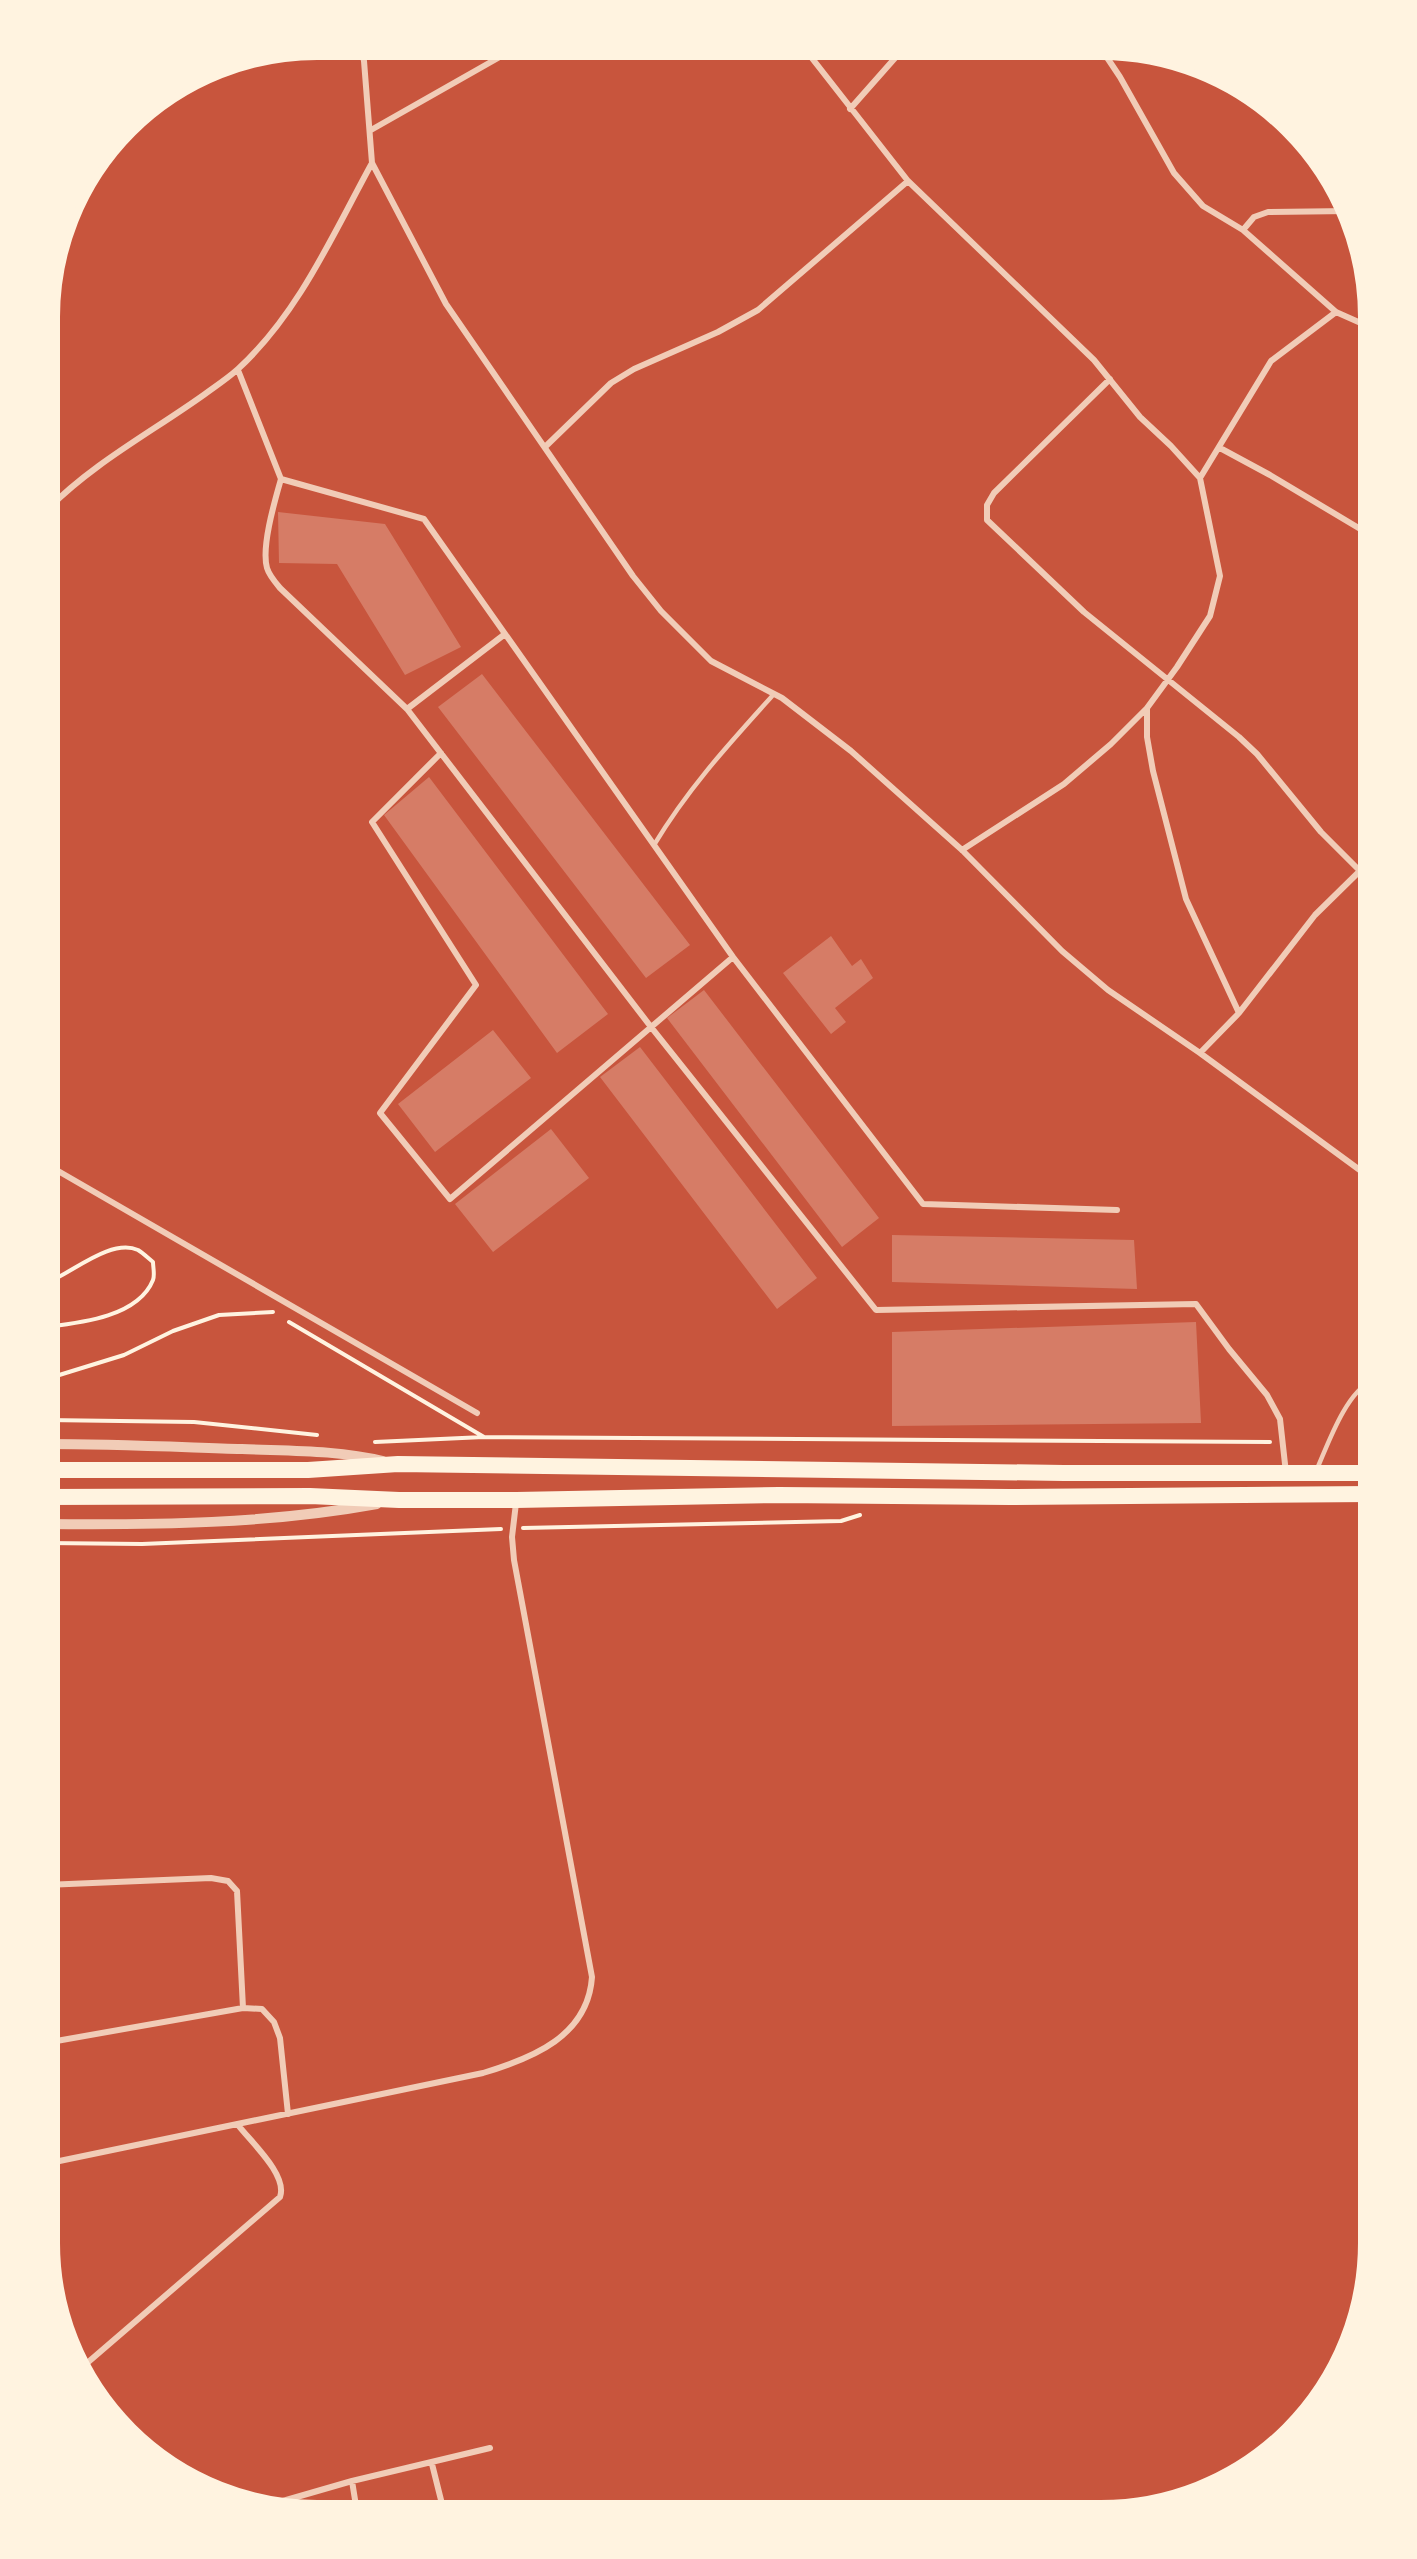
<svg xmlns="http://www.w3.org/2000/svg" width="1417" height="2559" viewBox="0 0 1417 2559" font-family="Overpass,sans-serif">
<style>
.building{fill:#d67c66}
.lines{fill:none;stroke-linecap:round;stroke-linejoin:round}
.path{stroke:#fff3e0;stroke-width:4}
.service{stroke:#f1ccb7;stroke-width:4.5}
.minor{stroke:#f1ccb7;stroke-width:6}
.tertiary{stroke:#f1ccb7;stroke-width:10}
.trunk{stroke:#fff3e0;stroke-width:16}
.rim{fill:none;stroke:#fff3e0;stroke-width:8}
</style>
<rect width="100%" height="100%" fill="#c8553d"/>
<path class="building" d="M278,512L385,524L461,647L405,675L337,564L279,563Z
M482,674L690,945L646,978L438,707Z
M429,777L608,1014L557,1053L384,815Z
M831,936L852,966L861,959L873,978L835,1008L846,1022L831,1034L783,973Z
M704,990L879,1218L842,1247L667,1018Z
M493,1030L531,1078L435,1152L398,1104Z
M640,1047L817,1278L777,1309L600,1077Z
M551,1129L589,1178L493,1252L455,1204Z
M892,1235L1134,1240L1137,1289L892,1282Z
M1196,1322L1201,1423L892,1426V1332Z"/>
<g class="lines">
<path class="path" d="M47,1283L56,1376
M289,1322L484,1437
M46,1327C80,1323 138,1317 153,1280C155,1275 153,1267 153,1262C148,1258 143,1253 138,1250C110,1238 71,1274 46,1283
M46,1376H56L124,1355L173,1331L219,1315L273,1312
M46,1420L194,1422L317,1435
M375,1442L484,1437L1270,1442
M523,1528L841,1521L860,1515
M46,1543L142,1544L501,1529"/>
<path class="service" d="M654,845C689,787 729,744 774,694
M1317,1469C1328,1444 1346,1392 1372,1381"/>
<path class="minor" d="M360,45L364,61L372,163L446,304L633,576L661,611L711,661L782,698L851,751L962,850L1062,951L1108,990L1200,1053L1372,1179
M804,48L908,181L1094,360L1140,417L1171,446L1200,478L1220,576L1210,616L1177,667L1147,708V737L1153,771L1186,899L1239,1013
M1102,50L1120,77L1174,173L1203,206L1243,230L1336,312L1372,328
M850,109L903,49
M371,130L519,46
M1243,230L1254,217L1268,212L1349,211
M238,370L281,479L424,519L733,957L923,1204L1117,1210
M1110,379L994,493L987,505V520L1084,612L1239,737L1257,754L1321,832L1372,883
M545,447L611,383L634,369L718,332L758,310L908,181
M1220,448L1270,475L1372,536
M1200,478L1271,361L1336,312
M281,479C275,500 261,547 267,568C269,575 275,582 280,588L407,709
M47,510C93,463 152,432 205,394C216,386 228,378 238,369C299,313 333,234 372,163
M505,634L407,709L651,1027L876,1310L1196,1304L1229,1349L1267,1395L1280,1419L1286,1473
M441,753L372,822L476,985L380,1113L450,1199L733,957
M962,850L1064,784L1111,744L1147,708
M1200,1053L1239,1013L1315,915L1372,859
M46,1164L477,1413
M45,1885L211,1878L228,1881L237,1891L243,2008
M45,2043L243,2008L262,2009L274,2022L280,2038L288,2114
M45,2164L483,2073C533,2058 588,2036 592,1977L514,1560L512,1537L516,1503
M79,2370L280,2197C288,2175 251,2142 238,2125
M432,2464L444,2512
M352,2481L357,2512
M262,2507L352,2481L490,2448"/>
<path class="tertiary" d="M46,1444C112,1444 177,1447 242,1449C289,1451 338,1450 383,1461
M46,1524C157,1525 267,1524 377,1504"/>
<path class="trunk" d="M46,1470H308L398,1464L1064,1473H1372
M46,1497L310,1496L399,1500H516L779,1495L1009,1497L1372,1494"/>
</g>
<path d="M0 0H1417V2559H0ZM317 56H1101A261 261 0 0 1 1362 317V2243A261 261 0 0 1 1101 2504H317A261 261 0 0 1 56 2243V317A261 261 0 0 1 317 56Z" fill="#fff3e0" fill-rule="evenodd"/>
<path class="rim" d="M317 56H1101A261 261 0 0 1 1362 317V2243A261 261 0 0 1 1101 2504H317A261 261 0 0 1 56 2243V317A261 261 0 0 1 317 56Z"/>
</svg>
